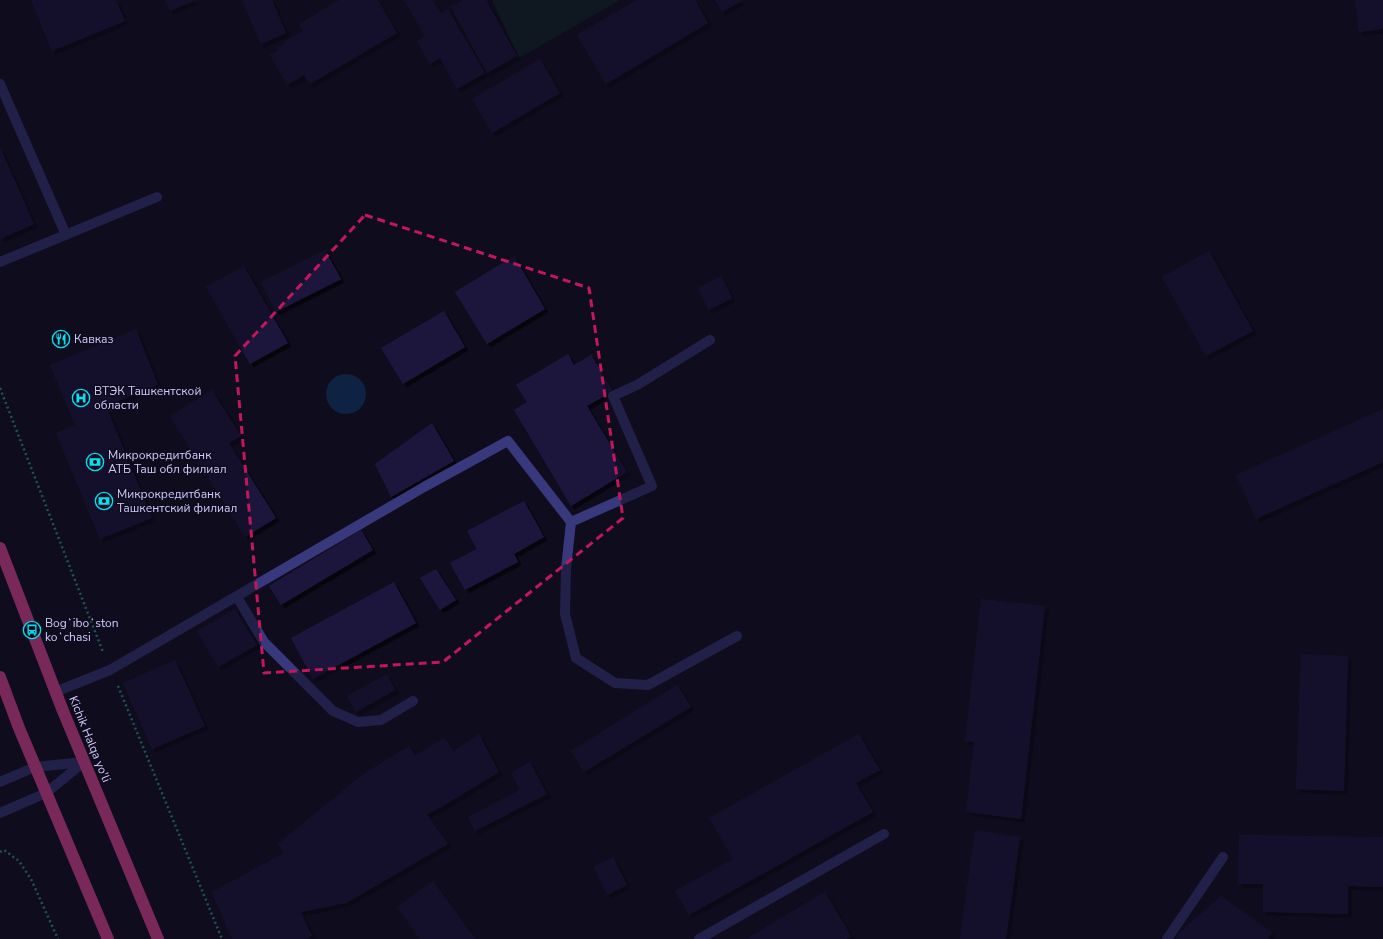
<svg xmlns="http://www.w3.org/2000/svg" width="1383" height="939" viewBox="0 0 1383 939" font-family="'Nunito Sans',sans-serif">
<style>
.green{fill:#102726}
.water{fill:#0d2341}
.building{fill:#1f193e;filter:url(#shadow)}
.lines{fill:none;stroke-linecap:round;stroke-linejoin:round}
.path{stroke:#30aca0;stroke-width:2.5;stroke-dasharray:2 3;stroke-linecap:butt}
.minor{stroke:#38387c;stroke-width:10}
.highway{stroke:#fa49a4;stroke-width:12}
.marked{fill:none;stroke:#c2185b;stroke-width:3;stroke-dasharray:8 5;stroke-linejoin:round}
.labels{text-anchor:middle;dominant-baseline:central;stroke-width:3;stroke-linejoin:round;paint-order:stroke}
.poi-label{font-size:12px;fill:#cecafe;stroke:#0f0c1e;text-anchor:start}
.street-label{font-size:12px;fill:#cecafe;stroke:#0f0c1e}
</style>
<defs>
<filter id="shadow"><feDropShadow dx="3.5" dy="3.5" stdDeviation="0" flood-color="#0009"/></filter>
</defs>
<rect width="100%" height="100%" fill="#0f0c1e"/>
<path class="green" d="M492,0H620L519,58Z"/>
<path class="water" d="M326 394a20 20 0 1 1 40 0a20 20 0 1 1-40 0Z"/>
<path class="building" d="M31,0H116L125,21L52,51Z
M165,0H196L170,11Z
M242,0H272L286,33L261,44Z
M339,0H378L397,33L310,84L304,75L287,85L270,55L278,51L277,48L286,43L285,41L303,31L299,24Z
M404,0H433L441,13L448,9L485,73L457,89L440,58L430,64L417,41L425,36Z
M463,0H486L517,56L487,73L451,7Z
M637,0H695L708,23L606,84L577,35Z
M715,0H743L722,12Z
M1355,0H1383V29L1359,32Z
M540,59L560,93L492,133L472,99Z
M0,147L34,224L0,239Z
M325,250L341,279L276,312L261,282Z
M1209,251L1253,331L1206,356L1162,277Z
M514,256L545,309L487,344L455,292Z
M244,266L288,343L250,364L206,287Z
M721,276L732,298L709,310L698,288Z
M444,311L465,347L403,384L381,348Z
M136,329L158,385L106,406L152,518L100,539L56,433L75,425L50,365Z
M568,354L574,365L591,355L613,391L587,406L627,472L571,506L514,410L527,402L516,385Z
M212,390L241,436L229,443L276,518L245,537L170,416Z
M1383,409V462L1256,519L1236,475Z
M432,423L454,461L391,497L375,464Z
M524,501L544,537L514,554L518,562L465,590L450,563L477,549L467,531Z
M361,530L373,550L281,605L269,586Z
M436,569L456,600L440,610L420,578Z
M394,582L416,623L313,679L291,638Z
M981,599L1045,606L1021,819L966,812L974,742L965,741Z
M235,609L257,645L218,667L197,631Z
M1301,654L1348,656L1344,791L1296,789Z
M175,660L205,726L152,749L123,683Z
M387,674L395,690L356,712L347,696Z
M677,685L691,707L584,772L571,751Z
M479,734L499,772L443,806L427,814L448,844L346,903L301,912L312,936L306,939H232L212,892L284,853L278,844L362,775L409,746L415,756L444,738L454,751Z
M859,734L880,770L856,783L873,812L689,915L675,891L733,859L709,818Z
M530,762L547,794L475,831L468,817L520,790L511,773Z
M975,830L1020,837L1006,939H960Z
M1239,835L1383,837V887L1348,886V914L1263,912V884H1238Z
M613,857L627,885L607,895L594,867Z
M433,881L476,939H420L397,907Z
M825,892L851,936L846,939H746Z
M1221,896L1272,933L1267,939H1176L1179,933Z"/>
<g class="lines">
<path class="path" d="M0,388L103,652
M118,686L222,939
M0,852L4,850L19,861L31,879L58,939"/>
<path class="minor" d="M0,84L66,235
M0,262L157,197
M571,522L566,569L565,614L576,658L615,683L648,685L737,636
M237,597L264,642L333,711L358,722L381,720L413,701
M55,692L110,670L424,487L508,441L571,522L652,486L613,396L637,385L710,340
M0,782L35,767L84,762
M0,813L46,793L84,762
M699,939L884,834
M1167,939L1223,857"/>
<path class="highway" d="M0,548L63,711L158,939
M0,677L19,728L108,939"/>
</g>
<path d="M0 0H1383V939H0ZM365,215L589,288L623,518L443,662L264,673L235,356Z" fill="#0f0c1e" fill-opacity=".55" fill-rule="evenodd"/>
<path class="marked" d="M365,215L589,288L623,518L443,662L264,673L235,356Z"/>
<defs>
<symbol id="restaurant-ring" viewBox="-11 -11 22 22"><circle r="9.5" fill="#0f0c1e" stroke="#06dfee" stroke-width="1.5"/><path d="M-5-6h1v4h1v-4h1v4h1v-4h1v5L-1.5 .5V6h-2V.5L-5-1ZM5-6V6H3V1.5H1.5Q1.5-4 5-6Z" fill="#06dfee"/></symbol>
<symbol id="hospital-ring" viewBox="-11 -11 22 22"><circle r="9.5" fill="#0f0c1e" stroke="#06dfee" stroke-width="1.5"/><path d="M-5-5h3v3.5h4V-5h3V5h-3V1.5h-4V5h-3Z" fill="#06dfee"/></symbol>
<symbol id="bank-ring" viewBox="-11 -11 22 22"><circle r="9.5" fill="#0f0c1e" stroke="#06dfee" stroke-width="1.5"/><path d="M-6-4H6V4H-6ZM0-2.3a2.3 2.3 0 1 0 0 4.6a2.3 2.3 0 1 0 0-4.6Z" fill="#06dfee"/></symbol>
<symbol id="bus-ring" viewBox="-11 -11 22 22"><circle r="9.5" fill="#0f0c1e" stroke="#06dfee" stroke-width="1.5"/><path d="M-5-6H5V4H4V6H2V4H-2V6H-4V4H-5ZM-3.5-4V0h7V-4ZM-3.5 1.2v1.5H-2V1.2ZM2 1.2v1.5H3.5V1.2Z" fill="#06dfee"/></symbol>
</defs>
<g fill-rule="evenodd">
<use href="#restaurant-ring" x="51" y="329" width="20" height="20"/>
<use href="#hospital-ring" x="71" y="388" width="20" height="20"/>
<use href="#bank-ring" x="85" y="452" width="20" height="20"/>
<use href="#bank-ring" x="94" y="491" width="20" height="20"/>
<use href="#bus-ring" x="22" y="620" width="20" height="20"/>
</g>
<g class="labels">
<g class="poi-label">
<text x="74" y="339">Кавказ</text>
<text x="94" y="391">ВТЭК Ташкентской<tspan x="94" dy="14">области</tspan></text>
<text x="108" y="455">Микрокредитбанк<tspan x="108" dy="14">АТБ Таш обл филиал</tspan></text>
<text x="117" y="494">Микрокредитбанк<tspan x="117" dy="14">Ташкентский филиал</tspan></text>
<text x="45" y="623">Bogʻiboʻston<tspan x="45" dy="14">koʻchasi</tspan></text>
</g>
<g class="street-label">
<text transform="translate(90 739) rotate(68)">Kichik Halqa yo'li</text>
</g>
</g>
</svg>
